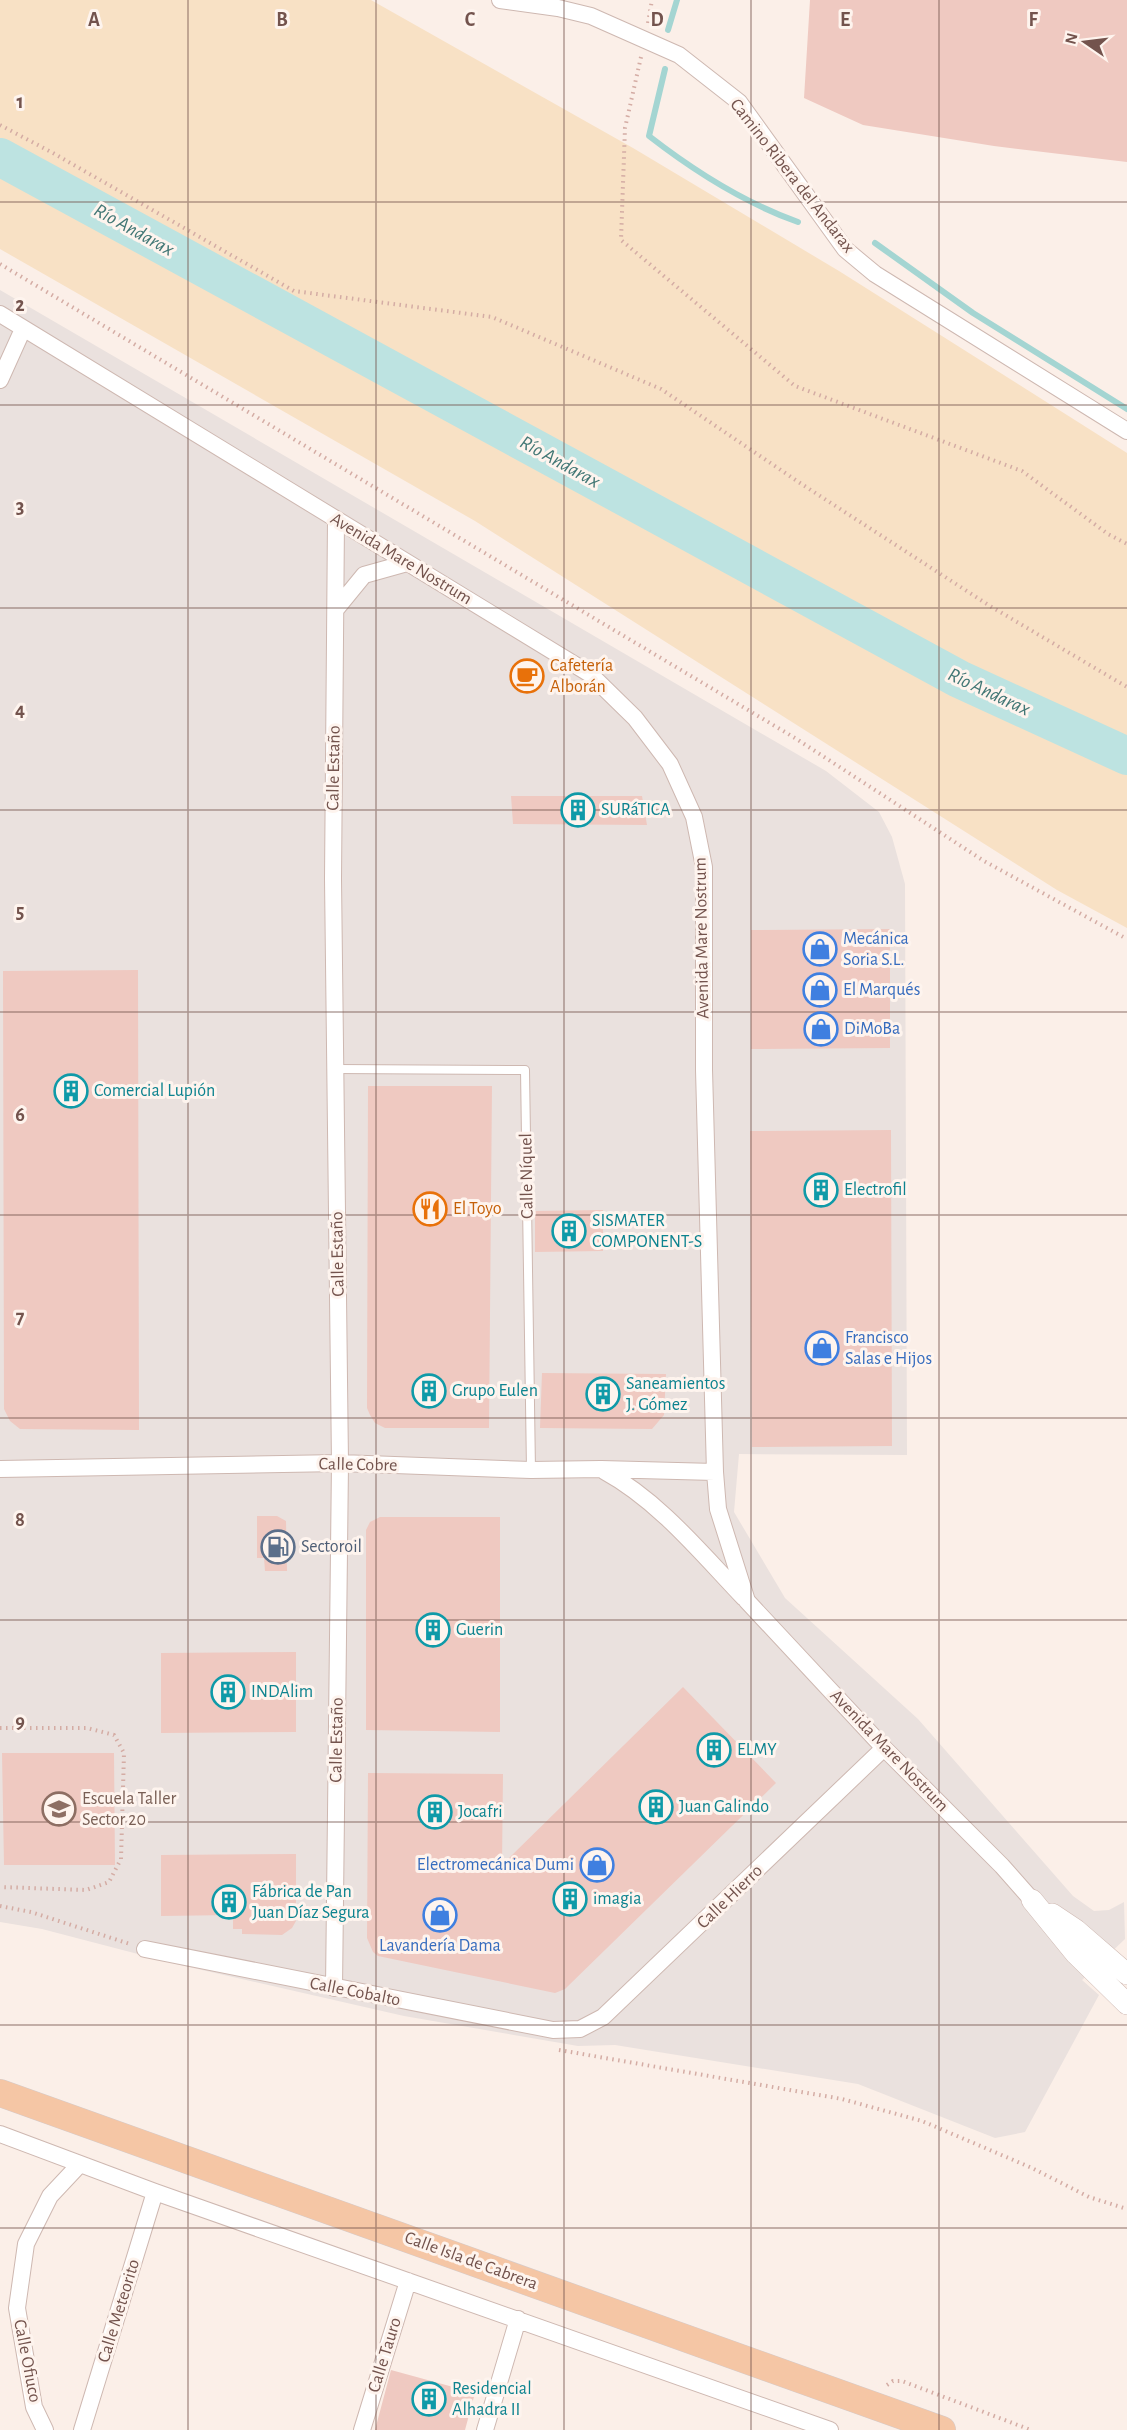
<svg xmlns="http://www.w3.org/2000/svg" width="1127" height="2430" viewBox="0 0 1127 2430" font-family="'Alegreya Sans',sans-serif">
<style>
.industrial{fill:#eae1de}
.sand{fill:#f8e1c5}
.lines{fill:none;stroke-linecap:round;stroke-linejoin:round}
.stream{stroke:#a4d5d2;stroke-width:6}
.river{stroke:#bde3e1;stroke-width:38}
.building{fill:#efc9c1}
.service-casing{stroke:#ceb8b1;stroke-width:10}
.minor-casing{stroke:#ceb8b1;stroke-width:18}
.tertiary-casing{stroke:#ceb8b1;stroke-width:22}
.primary-casing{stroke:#d5cbca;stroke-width:28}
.path{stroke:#d4aca4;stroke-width:4;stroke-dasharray:1.5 4.5;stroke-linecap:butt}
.service{stroke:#fff;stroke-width:8}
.minor{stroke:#fff;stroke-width:16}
.tertiary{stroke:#fff;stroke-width:21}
.primary{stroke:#f5c6a5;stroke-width:27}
.grid{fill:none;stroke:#73534d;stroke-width:1.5;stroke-opacity:0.55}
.labels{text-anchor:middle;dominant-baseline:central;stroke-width:6;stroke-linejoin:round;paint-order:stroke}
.street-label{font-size:18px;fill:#73534d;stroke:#fef4ee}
.food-label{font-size:18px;fill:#c56008;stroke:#fef4ee;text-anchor:start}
.culture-label{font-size:18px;fill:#0d838f;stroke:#fef4ee;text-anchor:start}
.shop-label{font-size:18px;fill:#366cbe;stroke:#fef4ee;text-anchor:start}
.service-label{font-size:18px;fill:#4e5e75;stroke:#fef4ee;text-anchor:start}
.education-label{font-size:18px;fill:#785e54;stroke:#fef4ee;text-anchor:start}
.water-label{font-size:20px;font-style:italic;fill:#427775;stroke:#fef4ee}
.grid-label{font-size:20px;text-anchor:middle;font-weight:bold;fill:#73534d;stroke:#fef4ee;stroke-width:6;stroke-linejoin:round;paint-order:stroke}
</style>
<rect width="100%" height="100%" fill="#fbefe8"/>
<path class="industrial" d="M0,290L826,771L879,812L892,837L905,884L907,1455L739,1454L734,1512L785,1598L918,1719L1073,1896L1094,1911L1109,1910L1124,1902L1125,1939L1082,1980L1099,1995L1025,2132L995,2138L858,2084L615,2045L578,2046L404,2016L180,1965L42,1929L0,1922Z"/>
<path class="sand" d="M0,0H371L633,148L839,271L1127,453V928L1057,890L475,521L0,249Z"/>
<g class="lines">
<path class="stream" d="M668,30L677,0
M665,69L649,136C694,171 745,203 798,222
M875,243L973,313L1127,409"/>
<path class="river" d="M0,157L959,679L1127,756"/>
</g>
<path class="building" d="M810,0H1127V162L994,146L863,125L804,98Z
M511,796H642L647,825L513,824Z
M890,929V1048L751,1049V930Z
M138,970L139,1430L20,1429L10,1421L4,1409L3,971Z
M368,1086H492L489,1428H385L375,1423L370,1415L367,1408Z
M891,1130L892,1446L752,1447L750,1131Z
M603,1210V1251L535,1252V1211Z
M542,1373L666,1374L664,1415L652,1429L540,1428Z
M257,1516H277L286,1521L287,1571H265L264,1558H257Z
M380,1517H500V1732L366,1730V1530L370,1522Z
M296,1652V1732L161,1733V1653Z
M683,1687L776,1783L565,1989L555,1993L378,1956L373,1952L367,1938L368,1773L503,1774L502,1865Z
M2,1753H114L115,1865H4Z
M296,1854V1921L292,1928L282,1935L242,1934V1929H233V1915L161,1916V1855Z
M391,2370L475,2393L465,2430H375Z"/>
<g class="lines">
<defs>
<path id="service" d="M336,1069L525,1070L531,1470"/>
<path id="minor" d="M500,0L558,8L591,16L679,55L739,102L845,249L875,274L1127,431
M0,314L590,674L635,718L670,764L694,817L704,867V1070L715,1472L718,1509L747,1601L884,1748L1002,1866L1032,1900
M0,380L23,329
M337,608L364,575L407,563
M0,1469L340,1463L531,1470L601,1469L715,1472
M604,1471C659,1501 701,1553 744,1598
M145,1949L553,2030L580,2029L603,2017L884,1748
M334,1988L340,1463L333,879L336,520
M0,2134L155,2192L830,2430
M45,2430L34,2407L17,2308L26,2244L50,2196L80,2164
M82,2430L155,2192
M362,2430L408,2281
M485,2430L518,2319"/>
<path id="tertiary" d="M1032,1900L1076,1954L1127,2004
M1052,1914L1076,1930L1127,1974"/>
<path id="primary" d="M0,2093L942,2430"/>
</defs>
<use href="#service" class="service-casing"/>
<use href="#minor" class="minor-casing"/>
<use href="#tertiary" class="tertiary-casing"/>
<use href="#primary" class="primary-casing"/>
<path class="path" d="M648,23L652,0
M641,57L625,128L621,240L795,386L1022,471L1108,534L1127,544
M0,125L53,153L294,291L492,317L661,389L800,483L990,606L1127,687
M0,264L795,738L984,861L1127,939
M0,1728H87L114,1735L124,1753L121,1859L109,1882L86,1890L0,1887
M0,1906L31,1912L130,1944
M559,2050L842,2099L922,2121L1032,2168L1089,2197L1127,2209
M887,2385L893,2381H902L1031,2430"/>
<use href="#service" class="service"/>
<use href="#minor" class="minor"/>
<use href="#tertiary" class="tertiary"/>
<use href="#primary" class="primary"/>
</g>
<path class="grid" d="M188,0V2430M376,0V2430M564,0V2430M751,0V2430M939,0V2430M0,202H1127M0,405H1127M0,608H1127M0,810H1127M0,1012H1127M0,1215H1127M0,1418H1127M0,1620H1127M0,1822H1127M0,2025H1127M0,2228H1127"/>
<defs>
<symbol id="cafe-ring" viewBox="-11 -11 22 22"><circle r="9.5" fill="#fef4ee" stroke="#e8710a" stroke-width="1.5"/><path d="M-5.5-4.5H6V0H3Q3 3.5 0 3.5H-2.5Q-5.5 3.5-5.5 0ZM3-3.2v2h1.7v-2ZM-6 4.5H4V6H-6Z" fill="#e8710a"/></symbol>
<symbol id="building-ring" viewBox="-11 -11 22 22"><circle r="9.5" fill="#fef4ee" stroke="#0f9aa8" stroke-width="1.5"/><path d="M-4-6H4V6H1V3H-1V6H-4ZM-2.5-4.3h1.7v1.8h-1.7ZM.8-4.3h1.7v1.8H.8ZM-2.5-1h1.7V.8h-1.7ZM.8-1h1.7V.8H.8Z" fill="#0f9aa8"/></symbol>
<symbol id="shop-ring" viewBox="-11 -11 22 22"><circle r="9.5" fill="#fef4ee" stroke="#3f7fe0" stroke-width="1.5"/><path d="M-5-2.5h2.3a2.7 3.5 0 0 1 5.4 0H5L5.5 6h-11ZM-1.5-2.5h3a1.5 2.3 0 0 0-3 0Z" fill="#3f7fe0"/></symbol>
<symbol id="restaurant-ring" viewBox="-11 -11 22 22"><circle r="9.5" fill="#fef4ee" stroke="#e8710a" stroke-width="1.5"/><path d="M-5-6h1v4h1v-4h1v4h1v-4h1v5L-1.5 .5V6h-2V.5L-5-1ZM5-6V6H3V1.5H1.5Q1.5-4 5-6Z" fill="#e8710a"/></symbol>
<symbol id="fuel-ring" viewBox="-11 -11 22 22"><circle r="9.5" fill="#fef4ee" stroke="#5c6f8a" stroke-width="1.5"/><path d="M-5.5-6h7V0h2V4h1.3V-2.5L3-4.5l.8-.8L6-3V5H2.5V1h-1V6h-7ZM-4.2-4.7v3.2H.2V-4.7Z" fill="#5c6f8a"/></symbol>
<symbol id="school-ring" viewBox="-11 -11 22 22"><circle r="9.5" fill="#fef4ee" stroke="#8d6e63" stroke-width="1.5"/><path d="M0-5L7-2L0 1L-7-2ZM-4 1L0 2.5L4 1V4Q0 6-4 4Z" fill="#8d6e63"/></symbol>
</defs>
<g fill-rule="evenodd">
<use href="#cafe-ring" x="508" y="657" width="38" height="38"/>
<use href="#building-ring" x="559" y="791" width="38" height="38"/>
<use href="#shop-ring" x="801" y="930" width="38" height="38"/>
<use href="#shop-ring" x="801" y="971" width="38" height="38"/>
<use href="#shop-ring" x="802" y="1010" width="38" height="38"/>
<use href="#building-ring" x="52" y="1072" width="38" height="38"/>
<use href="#building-ring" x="802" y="1171" width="38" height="38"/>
<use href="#restaurant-ring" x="411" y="1190" width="38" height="38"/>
<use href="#building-ring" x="550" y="1212" width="38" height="38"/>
<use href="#shop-ring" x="803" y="1329" width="38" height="38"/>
<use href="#building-ring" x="410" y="1372" width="38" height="38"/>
<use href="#building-ring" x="584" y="1375" width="38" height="38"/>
<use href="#fuel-ring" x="259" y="1528" width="38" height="38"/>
<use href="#building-ring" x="414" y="1611" width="38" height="38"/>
<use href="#building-ring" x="209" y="1673" width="38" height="38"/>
<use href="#building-ring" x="695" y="1731" width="38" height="38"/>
<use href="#building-ring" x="637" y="1788" width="38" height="38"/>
<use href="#school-ring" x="40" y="1790" width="38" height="38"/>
<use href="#building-ring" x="416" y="1793" width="38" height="38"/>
<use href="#shop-ring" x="578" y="1846" width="38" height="38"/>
<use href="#building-ring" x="551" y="1880" width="38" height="38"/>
<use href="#building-ring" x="210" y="1883" width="38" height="38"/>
<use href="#shop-ring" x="421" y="1896" width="38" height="38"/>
<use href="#building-ring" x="410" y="2380" width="38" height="38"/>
</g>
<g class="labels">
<g class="street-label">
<text transform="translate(792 176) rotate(52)">Camino Ribera del Andarax</text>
<text transform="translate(401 559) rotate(31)">Avenida Mare Nostrum</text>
<text transform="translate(334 768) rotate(-89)">Calle Estaño</text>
<text transform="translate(702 938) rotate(-91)">Avenida Mare Nostrum</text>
<text transform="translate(527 1176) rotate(-91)">Calle Níquel</text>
<text transform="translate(338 1254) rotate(-91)">Calle Estaño</text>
<text transform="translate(358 1465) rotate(1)">Calle Cobre</text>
<text transform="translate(337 1740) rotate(-89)">Calle Estaño</text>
<text transform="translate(889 1751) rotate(46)">Avenida Mare Nostrum</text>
<text transform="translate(730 1897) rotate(-44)">Calle Hierro</text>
<text transform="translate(355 1992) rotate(11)">Calle Cobalto</text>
<text transform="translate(471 2261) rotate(20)">Calle Isla de Cabrera</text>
<text transform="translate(119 2311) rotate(-73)">Calle Meteorito</text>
<text transform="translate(385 2355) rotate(-73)">Calle Tauro</text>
<text transform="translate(27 2361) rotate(79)">Calle Ofiuco</text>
</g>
<g class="food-label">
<text x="550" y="666">Cafetería<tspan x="550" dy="21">Alborán</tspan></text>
<text x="453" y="1209">El Toyo</text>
</g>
<g class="culture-label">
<text x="601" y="810">SURáTICA</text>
<text x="94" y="1091">Comercial Lupión</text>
<text x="844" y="1190">Electrofil</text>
<text x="592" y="1221">SISMATER<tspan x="592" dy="21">COMPONENT-S</tspan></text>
<text x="626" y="1384">Saneamientos<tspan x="626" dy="21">J. Gómez</tspan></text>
<text x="452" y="1391">Grupo Eulen</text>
<text x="456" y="1630">Guerin</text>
<text x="251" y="1692">INDAlim</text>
<text x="737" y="1750">ELMY</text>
<text x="679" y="1807">Juan Galindo</text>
<text x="458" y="1812">Jocafri</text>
<text x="252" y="1892">Fábrica de Pan<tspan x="252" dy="21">Juan Díaz Segura</tspan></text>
<text x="593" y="1899">imagia</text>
<text x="452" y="2389">Residencial<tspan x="452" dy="21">Alhadra II</tspan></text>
</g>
<g class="shop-label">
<text x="843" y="939">Mecánica<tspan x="843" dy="21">Soria S.L.</tspan></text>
<text x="843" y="990">El Marqués</text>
<text x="844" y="1029">DiMoBa</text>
<text x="845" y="1338">Francisco<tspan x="845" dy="21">Salas e Hijos</tspan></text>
<text x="574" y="1865" text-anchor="end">Electromecánica Dumi</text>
<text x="440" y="1946" text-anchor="middle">Lavandería Dama</text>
</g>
<g class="service-label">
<text x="301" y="1547">Sectoroil</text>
</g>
<g class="education-label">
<text x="82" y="1799">Escuela Taller<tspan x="82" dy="21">Sector 20</tspan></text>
</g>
<g class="water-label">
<text transform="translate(134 230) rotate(29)">Río Andarax</text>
<text transform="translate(560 462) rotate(29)">Río Andarax</text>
<text transform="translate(989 692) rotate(25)">Río Andarax</text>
</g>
</g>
<g class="grid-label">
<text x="94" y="26">A</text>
<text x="282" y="26">B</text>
<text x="470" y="26">C</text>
<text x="657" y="26">D</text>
<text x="845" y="26">E</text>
<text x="1033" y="26">F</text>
<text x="20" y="108">1</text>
<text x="20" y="311">2</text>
<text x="20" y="513">3</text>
<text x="20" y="716">4</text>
<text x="20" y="918">5</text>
<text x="20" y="1121">6</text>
<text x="20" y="1323">7</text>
<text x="20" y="1526">8</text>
<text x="20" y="1728">9</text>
</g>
<g transform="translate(1085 42) rotate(284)" stroke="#fef4ee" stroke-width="4.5" paint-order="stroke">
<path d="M0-4.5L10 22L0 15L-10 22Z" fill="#73534d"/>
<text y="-9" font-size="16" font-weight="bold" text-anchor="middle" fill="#73534d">N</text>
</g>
</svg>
